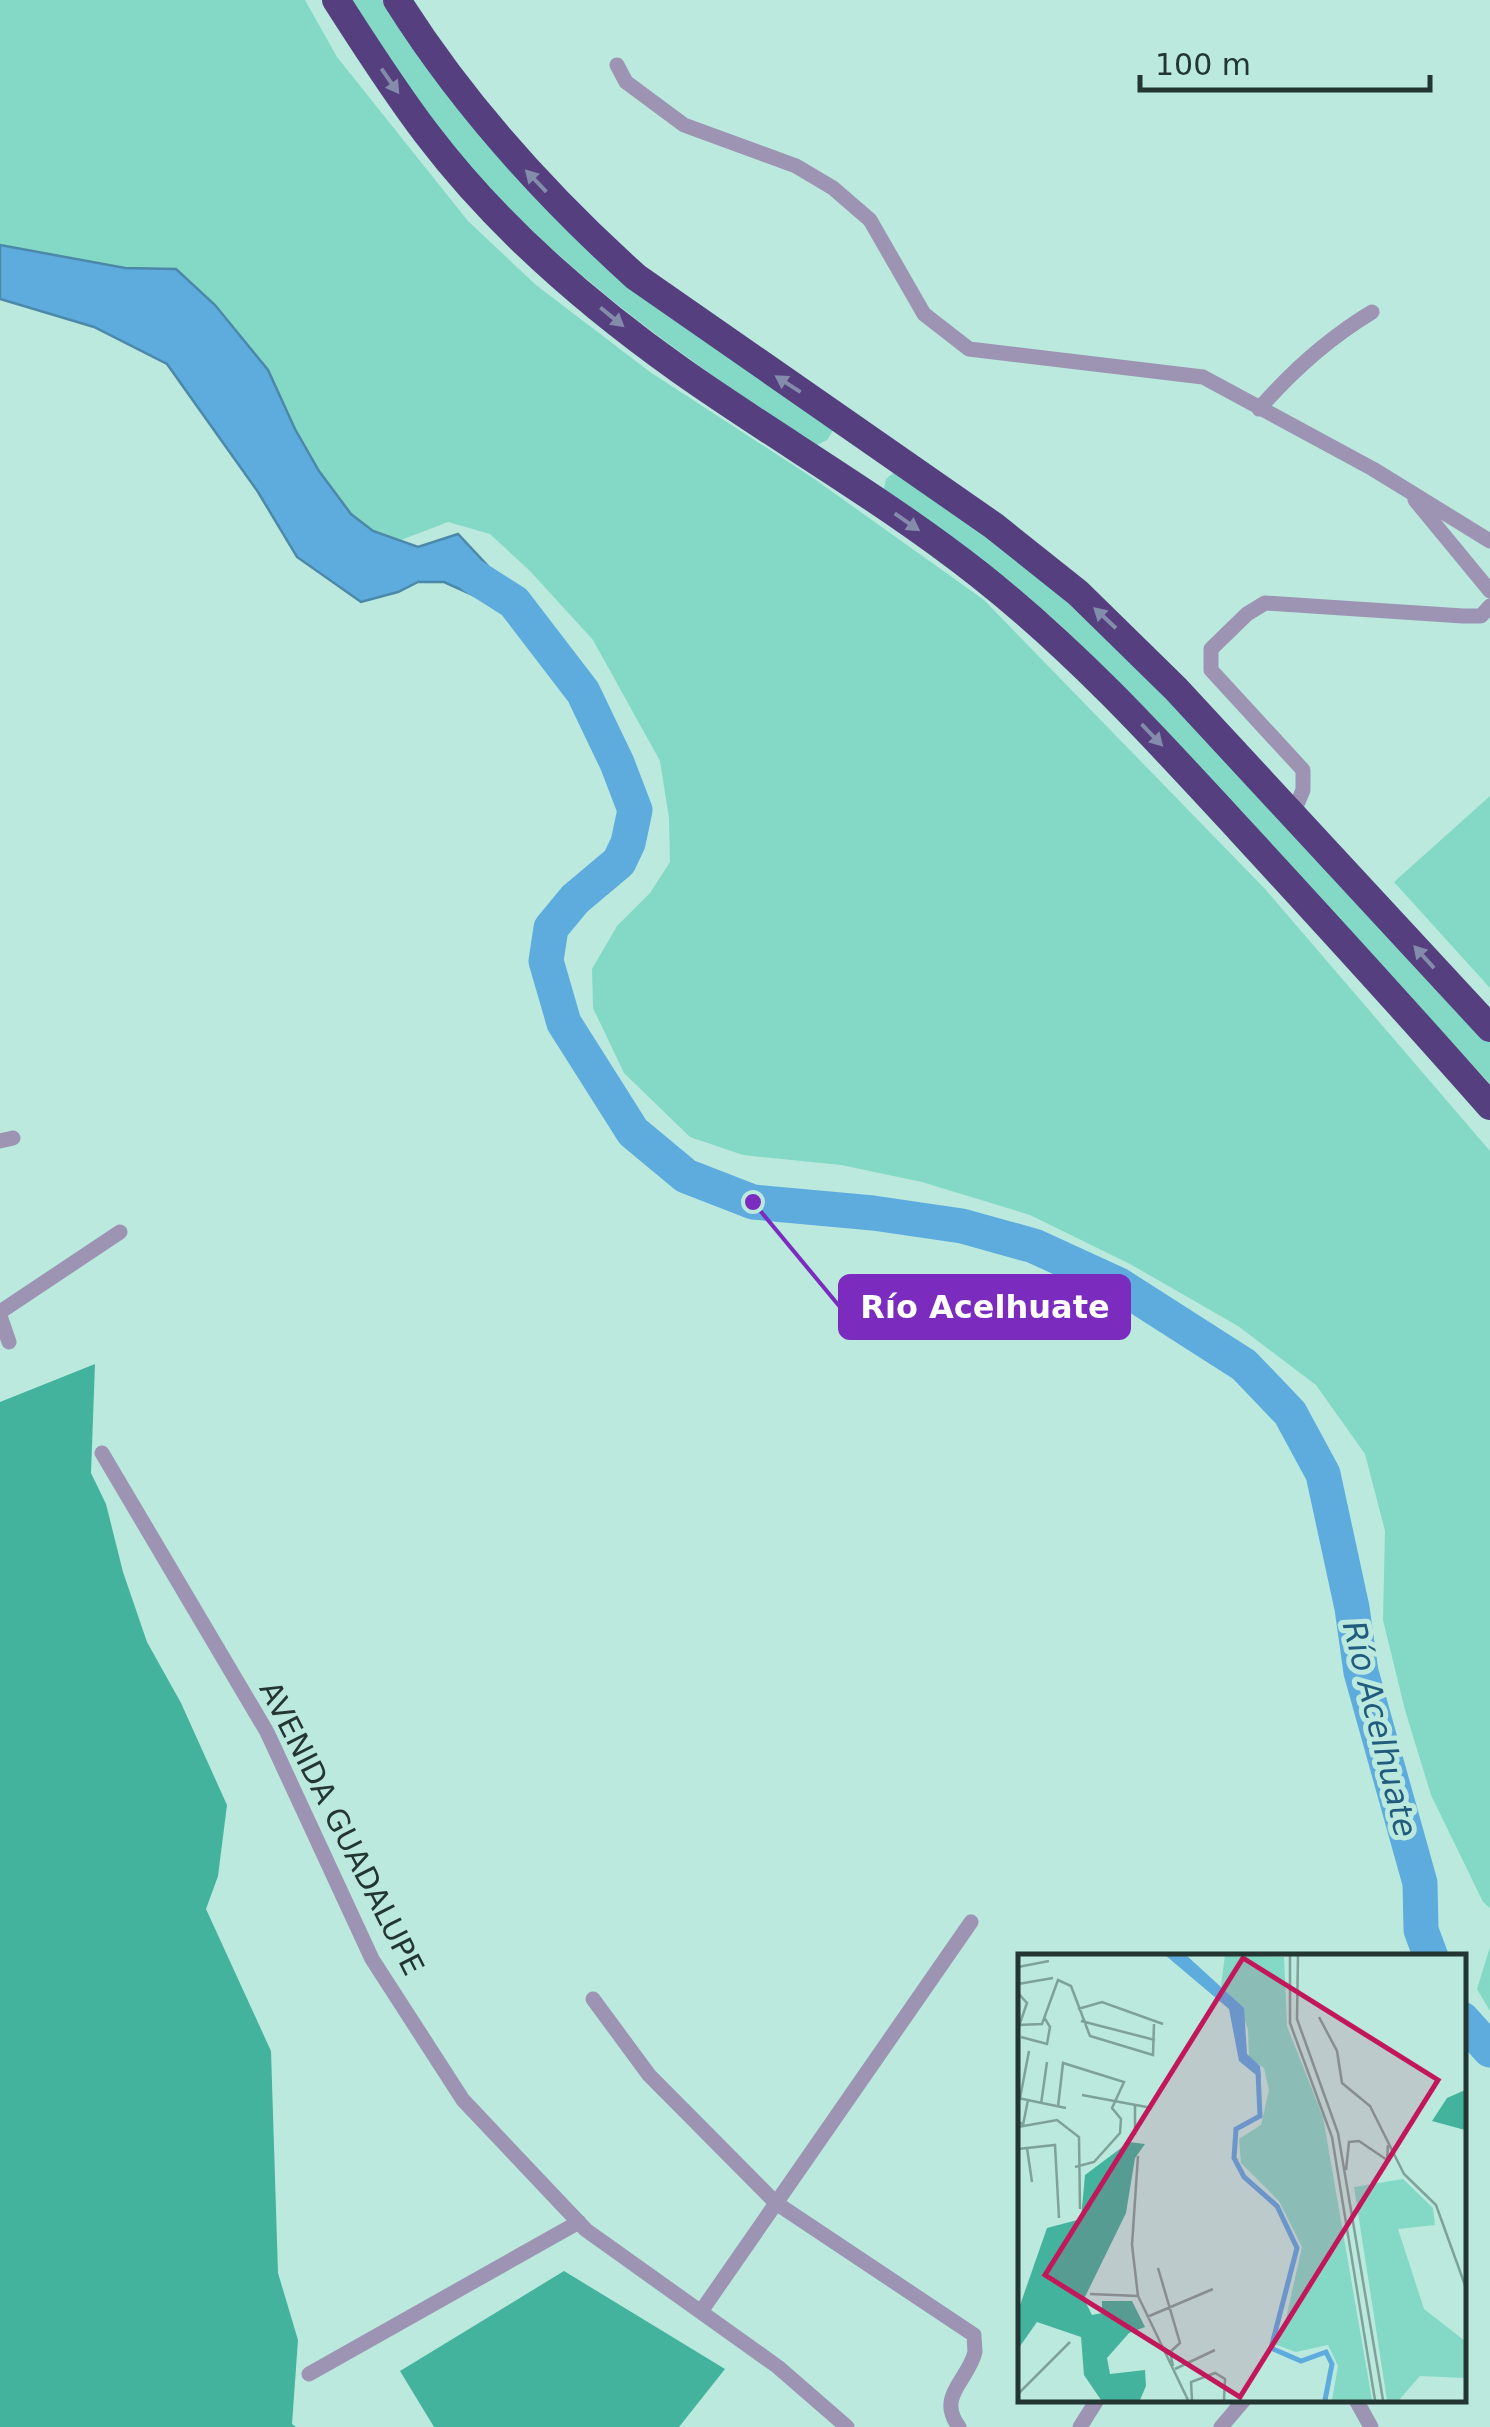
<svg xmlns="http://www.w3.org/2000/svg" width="1490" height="2427" viewBox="0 0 1490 2427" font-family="'DejaVu Sans',sans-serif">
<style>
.green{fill:#83d9c6}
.forest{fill:#44b39d}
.water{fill:#5dacdd;stroke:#4c89a9;stroke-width:2.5}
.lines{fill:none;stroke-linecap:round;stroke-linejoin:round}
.river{stroke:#5dacdd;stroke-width:35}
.street{stroke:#9d94b4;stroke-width:15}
.highway{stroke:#553f7f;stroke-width:28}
.oneway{fill:#838caa}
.labels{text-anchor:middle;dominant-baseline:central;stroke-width:10;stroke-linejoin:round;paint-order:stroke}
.street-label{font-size:30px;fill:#233631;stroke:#bbe9de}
.water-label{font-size:32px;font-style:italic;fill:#215b7d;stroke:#bbe9de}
.inset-river{fill:none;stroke:#5dacdd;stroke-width:5}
.inset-road{fill:none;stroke:#7ea199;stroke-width:2.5}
.view{fill:#c2185b;fill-opacity:0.15;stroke:#c2185b;stroke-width:5}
.inset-edge{fill:none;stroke:#233631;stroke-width:5}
.leader{fill:none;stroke:#7b2cbf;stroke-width:4}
.callout-dot{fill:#7b2cbf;stroke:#bbe9de;stroke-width:4}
.callout{fill:#7b2cbf;stroke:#7b2cbf;stroke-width:4}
.callout-label{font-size:32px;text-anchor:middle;font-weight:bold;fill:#fff}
</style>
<rect width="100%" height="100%" fill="#bbe9de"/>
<path class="green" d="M0,0H305L337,57L468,221L536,285L650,372L813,478L984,600L1265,889L1490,1151V1908L1483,1902L1431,1795L1405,1710L1383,1620L1385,1531L1365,1454L1316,1385L1238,1326L1130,1264L1030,1215L922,1182L841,1165L743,1155L690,1137L624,1073L593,1008L592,969L617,926L650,893L670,862L669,818L660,761L593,640L530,571L490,534L448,522L401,540L373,531L351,514L319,471L295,429L268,370L176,269L125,268L0,245Z
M350,0H382L436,80L484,139L834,429L827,440L817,445C674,352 538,257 432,120C402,82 377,40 350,0Z
M897,470L1081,608L1490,1042V1084L1142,706L1065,629L1006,578L884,489L886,479Z
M1490,796V988L1394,882Z
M1490,1947V2011L1477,1989Z"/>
<path class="forest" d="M95,1364L91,1473L106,1504L123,1572L147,1642L181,1703L227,1805L218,1876L206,1909L271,2051L278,2273L298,2340L292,2424L296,2427H0V1402Z
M564,2271L725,2369L679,2427H434L400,2371Z"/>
<path class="water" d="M0,245L125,268L176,269L215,305L268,370L295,429L319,471L351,514L373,531L418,547L458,534L488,566L514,602L475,596L444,582H418L398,592L361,602L297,557L258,492L167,364L94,327L0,299Z"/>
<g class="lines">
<path class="river" d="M473,576L514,602L583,692L617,763L635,810L628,843L619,862L575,899L551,928L546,961L564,1023L633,1132L686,1176L753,1202L873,1213L962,1226L1034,1246L1119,1285L1244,1365L1290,1413L1323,1474L1352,1608L1361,1672L1420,1883L1421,1930L1431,1957
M1462,2019L1490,2050"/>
<path class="street" d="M617,65L626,82L684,125L796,166L833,188L870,220L924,314L969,349L1203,377L1373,469L1490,541
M1259,409C1292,371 1329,338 1372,312
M1415,500L1490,591
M1293,814L1303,790V770L1211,670V649L1247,614L1265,603L1463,616H1481L1490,606
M0,1141L13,1138
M0,1312L120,1232
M0,1316L9,1342
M102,1453L267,1732L372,1959L463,2100L586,2230L778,2367L847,2427
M593,1999L649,2075L776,2203L974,2335C974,2337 975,2351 975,2352C968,2381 936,2396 959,2427
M702,2310L971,1922
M309,2374L579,2222
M1356,2400L1371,2427
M1080,2427L1097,2400
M1221,2427L1244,2400"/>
<path class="highway" d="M336,0C365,45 394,91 427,134C496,225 587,304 680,370C779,440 885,500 981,576C1076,651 1158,741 1240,830C1324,921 1408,1013 1490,1106
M397,0C463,105 544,194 636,277L994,526L1078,593L1176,689L1490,1028"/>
</g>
<defs><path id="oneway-solid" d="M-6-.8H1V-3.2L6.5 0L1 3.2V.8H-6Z" transform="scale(2.5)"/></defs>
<g class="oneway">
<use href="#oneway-solid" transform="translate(390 81) rotate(55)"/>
<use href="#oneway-solid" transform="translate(536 181) rotate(-134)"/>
<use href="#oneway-solid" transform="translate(612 317) rotate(39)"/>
<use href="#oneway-solid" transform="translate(788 384) rotate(-147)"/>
<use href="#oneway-solid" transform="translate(907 522) rotate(35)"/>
<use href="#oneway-solid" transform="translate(1105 618) rotate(-137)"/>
<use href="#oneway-solid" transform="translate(1152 735) rotate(46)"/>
<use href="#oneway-solid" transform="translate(1424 957) rotate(-132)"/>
</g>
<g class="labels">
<g class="street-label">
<text transform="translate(342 1828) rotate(63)">AVENIDA GUADALUPE</text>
</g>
<g class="water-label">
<text transform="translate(1380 1729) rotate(76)">Río Acelhuate</text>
</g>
</g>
<g transform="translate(1018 1954)">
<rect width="448" height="448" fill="#bbe9de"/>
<path d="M207,1L266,3L269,72L305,163L354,446H314L320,412L310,391L278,398L256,390L265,378L284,293L261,247L223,209L221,185L243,171L251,136L246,114L231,104L230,75L220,50L203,32ZM385,225L415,254L417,271L380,275L406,355L447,387V424L402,422L381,446H369L336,233Z" fill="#83d9c6"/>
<path d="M447,136V176L414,167L429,144ZM111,188L127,190L117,204L108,259L66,345L74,361L84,359V347H114L127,373L111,379L89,404L92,420L127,416L128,432L122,446H83L66,421L63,383L19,368L0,395V357L29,274L63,265L67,221Z" fill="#44b39d"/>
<path d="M147,1H168L226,54L229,100L242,112L243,125L221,107L211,55Z" fill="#5dacdd"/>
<path class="inset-river" d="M240,118L242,162L218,175L216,204L226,223L259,252L279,294L253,394L283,407L308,398L314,410L307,446"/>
<path class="inset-road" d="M272,1V69L314,183L357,446M280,1L279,65L320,179L365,446M0,13L31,7M0,30L35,24M0,39L9,49L1,72M60,55L84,48L145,70M301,63L319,97L324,129L352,152L386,220L418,251L448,334M63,67L137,86M0,71L24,70L40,26L53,32L72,82L135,101L136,70M3,83L29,90L32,73L26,63M64,141L134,154M0,144L48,154M2,144L11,97M23,150L29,108M117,151V181M40,153L45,109L106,128L94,154L103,165L102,179L76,208L57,213M0,167L5,171L10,146M0,173L39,166L61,183L62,255M9,194L14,228M0,195L37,191L41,264M120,202L114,291L120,342L170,446M328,216L331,188L341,187L369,206L370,191M140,314L162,389L152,398L155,412M72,340L120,342M129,363L195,335M157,415L197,396M0,440L52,388M174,446L173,428L197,419L207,425L206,446"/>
<path class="view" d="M225,4L420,126L222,443L27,321Z"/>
<rect width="448" height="448" class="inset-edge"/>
</g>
<path class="leader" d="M753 1202L840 1307"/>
<circle class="callout-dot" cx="753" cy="1202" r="10"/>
<rect class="callout" x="840" y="1276" width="289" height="62" rx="10"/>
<g class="callout-label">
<text x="985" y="1318">Río Acelhuate</text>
</g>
<path d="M1140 75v15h290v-15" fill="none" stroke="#233631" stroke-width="5"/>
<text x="1155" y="75" font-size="30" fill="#233631" stroke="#bbe9de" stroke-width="8" paint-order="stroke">100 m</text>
</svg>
